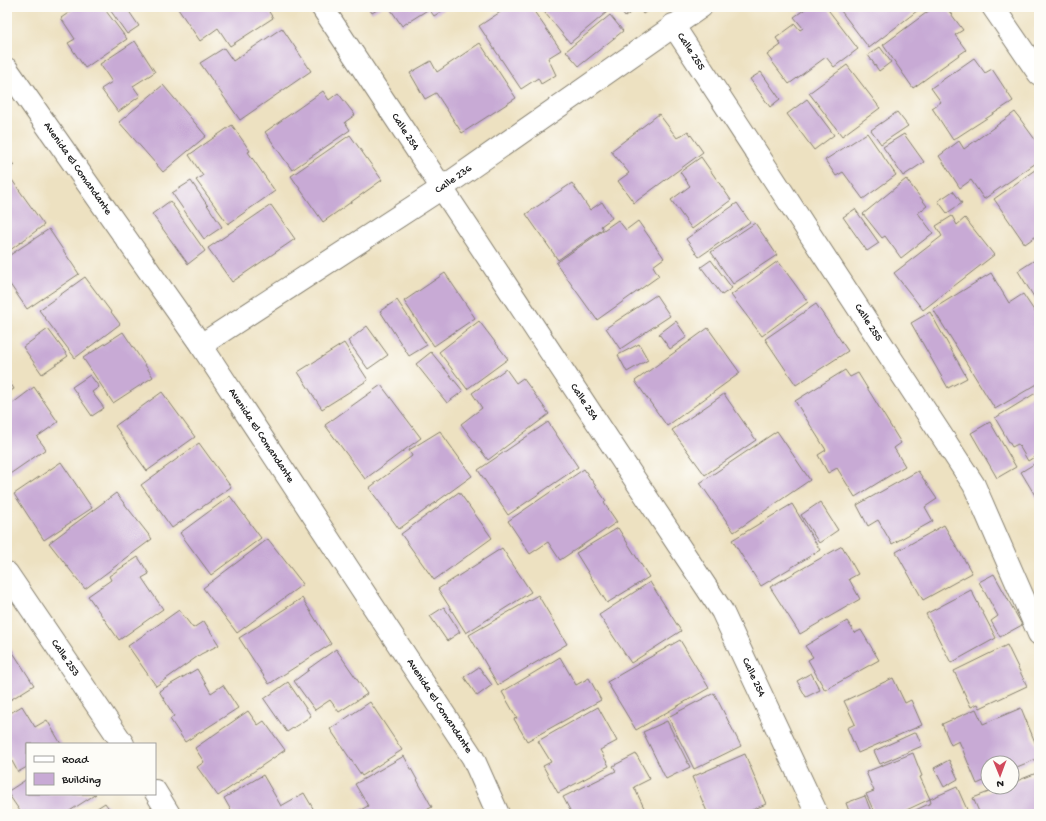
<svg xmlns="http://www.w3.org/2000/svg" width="1046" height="821" viewBox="0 0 1046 821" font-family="'Gochi Hand',sans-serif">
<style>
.building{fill:#c8aad5}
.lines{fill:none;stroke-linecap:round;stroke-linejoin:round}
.street-casing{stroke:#847e6e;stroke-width:24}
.secondary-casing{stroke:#847e6e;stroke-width:24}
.street{stroke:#fff;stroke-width:22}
.secondary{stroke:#fff;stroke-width:22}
.labels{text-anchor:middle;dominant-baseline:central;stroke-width:4;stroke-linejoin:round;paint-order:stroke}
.street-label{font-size:11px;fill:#1c1c1c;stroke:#fdfcf7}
</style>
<rect width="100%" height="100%" fill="#fdfcf7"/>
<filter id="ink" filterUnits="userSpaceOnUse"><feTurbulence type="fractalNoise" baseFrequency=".025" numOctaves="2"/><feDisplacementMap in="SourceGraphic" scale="8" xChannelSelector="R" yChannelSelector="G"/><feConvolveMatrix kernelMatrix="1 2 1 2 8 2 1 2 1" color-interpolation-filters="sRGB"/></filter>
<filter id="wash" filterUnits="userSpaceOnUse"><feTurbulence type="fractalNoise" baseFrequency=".012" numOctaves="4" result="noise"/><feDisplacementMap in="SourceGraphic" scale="16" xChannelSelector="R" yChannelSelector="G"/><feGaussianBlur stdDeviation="0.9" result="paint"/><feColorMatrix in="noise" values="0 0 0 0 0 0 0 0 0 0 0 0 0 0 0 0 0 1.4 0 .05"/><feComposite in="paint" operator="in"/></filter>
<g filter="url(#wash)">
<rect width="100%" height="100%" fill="#ede1c1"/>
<g id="blocks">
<path class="building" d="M77,7H103L127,39L85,68L68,43L75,39L61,18Z
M108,7H126L139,26L127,34Z
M180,7H266L273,18L230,46L218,28L200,41L178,9Z
M368,7H382L372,13Z
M389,7H448L434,16L429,9L402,26Z
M508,7H531L561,50L548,58L556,75L541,84L538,78L521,89L479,26Z
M540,7H603L607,12L570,43Z
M618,7H653L643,14L638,7L625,17Z
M808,7H826L858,49L834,67L826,57L789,84L767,55L781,45L776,38L795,24L800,30L803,28L794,17Z
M838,7H922L869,48Z
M934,7H946L963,30L955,35L966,50L913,88L883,45Z
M610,15L623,31L579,66L566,51Z
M282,28L311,71L240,120L200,63L224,48L233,61Z
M135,41L155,72L133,86L140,96L118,112L101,89L112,82L100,64Z
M480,43L516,98L462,133L436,93L425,99L410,73L431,61L437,72Z
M880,47L891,62L879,71L868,55Z
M974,58L985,73L992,69L1013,101L953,140L932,108L941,102L931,88Z
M847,65L880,108L842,136L809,93Z
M761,72L780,99L770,107L750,79Z
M163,85L206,136L163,172L119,122Z
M323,91L329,100L338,93L355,115L345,122L350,130L292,170L265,132Z
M807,99L834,135L814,150L787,114Z
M897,112L908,126L881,144L871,130Z
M1015,112L1039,145V161L984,199L971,180L960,188L939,156L959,141L964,149Z
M659,114L677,138L688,131L703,152L634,203L618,181L629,173L611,151Z
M232,125L250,151L248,152L275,191L228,224L196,180L203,176L189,155Z
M867,133L896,175L863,199L843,172L836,176L825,160Z
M904,134L924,162L903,176L883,147Z
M350,135L382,180L323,222L291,176Z
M7,157L14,165L7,171Z
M701,157L731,200L692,229L671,200L690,186L680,172Z
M1039,167V234L1025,244L994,199Z
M906,179L927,206L918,213L933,233L901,258L885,236L882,238L863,214Z
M12,180L44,225L9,251L7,248V184Z
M191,181L222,227L204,239L172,193Z
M572,183L590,210L602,202L612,218L601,226L603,229L558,260L526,214Z
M953,191L962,203L947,213L938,201Z
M170,201L205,251L188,264L152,214Z
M737,203L750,222L699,257L686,239Z
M271,205L295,239L232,282L208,248Z
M855,209L879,243L867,251L843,217Z
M952,216L957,225L965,218L994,255L923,310L894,273L942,236L936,226Z
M618,220L626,230L638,221L664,258L653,266L659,276L597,320L556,263Z
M755,223L777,255L733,284L711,252Z
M49,229L79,274L27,309L7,280V257Z
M1038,258L1039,260V305L1018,271Z
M711,260L732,288L722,295L701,267Z
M778,261L808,302L762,336L731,295Z
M445,273L475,318L434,346L404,301Z
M991,273L1009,303L1023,294L1039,318V330L1037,331L1039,334V383L995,409L933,309Z
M85,277L120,324L75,358L39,310Z
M656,295L670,316L620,349L606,328Z
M397,300L427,345L409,356L380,311Z
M816,304L848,351L796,385L765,339Z
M930,312L967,378L948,388L911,323Z
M479,321L508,359L467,389L439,352Z
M676,321L687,337L670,349L659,334Z
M367,326L388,355L368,369L348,341Z
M708,328L740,373L667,426L635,381Z
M48,329L68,356L42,374L23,347Z
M123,332L153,377L113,403L83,358Z
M344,343L368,380L322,409L298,372Z
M639,344L648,360L627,372L618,355Z
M431,352L463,391L447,403L416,364Z
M506,369L516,383L523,378L549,414L488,460L461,424L482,408L472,393Z
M845,370L850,377L858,373L901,443L894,448L905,466L855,497L837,468L828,473L818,455L826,450L795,401Z
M90,375L99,387L92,392L104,408L92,416L72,387Z
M7,377L14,389L7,393Z
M381,385L421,438L365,479L325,425Z
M34,387L58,422L37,437L46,449L7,476V402L10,399L13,403Z
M1039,391V454L1028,461L1018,444L1012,447L995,418Z
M162,392L195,437L147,471L115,426Z
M724,394L756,440L705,475L672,430Z
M548,422L578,467L508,515L478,470Z
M990,422L1016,467L997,478L971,433Z
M440,431L472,476L399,529L369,488L412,456L409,450Z
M777,431L810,480L734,532L700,483Z
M199,443L231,487L172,528L141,485Z
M1039,461V502L1021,472Z
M61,462L92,508L44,540L14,494Z
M584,469L606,501L604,503L617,522L560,560L548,542L530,554L508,521Z
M918,471L937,499L925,507L933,521L892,544L878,520L868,526L857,505Z
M459,492L492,538L434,580L401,534Z
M116,493L152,539L85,589L49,543Z
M230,496L261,538L211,575L180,533Z
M820,502L838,530L819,543L801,515Z
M792,504L820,550L761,586L732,540Z
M944,525L972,573L923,600L896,552Z
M618,528L649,577L607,603L576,553Z
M268,539L303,584L237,633L203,588Z
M842,546L858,574L849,579L860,599L800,634L770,587Z
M502,548L531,592L466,633L438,589Z
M138,557L149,574L142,578L163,609L119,640L88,596L111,580L109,576Z
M994,574L1022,625L1000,637L991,621L998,616L979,582Z
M650,582L681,631L631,663L599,615Z
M971,590L996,638L951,663L926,614Z
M538,595L567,644L498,685L469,635Z
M302,598L331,644L269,684L239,638Z
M444,607L460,632L447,641L430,616Z
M179,610L193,628L204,621L219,645L201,654L156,686L128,646Z
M847,621L855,633L861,630L879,660L825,690L808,660L813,657L805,646Z
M680,640L709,688L636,730L607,682Z
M7,643L34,685L7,702Z
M1007,645L1027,686L980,708L978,704L971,707L954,671Z
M336,649L367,694L339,712L330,700L315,710L294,681L309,670L308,669Z
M560,657L576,685L589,678L601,700L527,741L514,719L517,718L502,692Z
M479,667L492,685L477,696L464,677Z
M197,669L211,693L223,685L238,708L185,742L170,719L174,716L159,691Z
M811,673L820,690L806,697L797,681Z
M893,678L905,703L911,700L922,725L858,753L847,728L855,724L844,701Z
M288,682L311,716L287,732L264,699Z
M714,693L741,746L694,769L668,717Z
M370,702L402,750L362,776L330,729Z
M22,706L35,727L47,720L61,744H27V767L18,772L7,752V715Z
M598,707L617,741L600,750L609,766L558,793L543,766L551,762L538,741Z
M1021,708L1039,752V758L1012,769V763H988V779L977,784L959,741L951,745L942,724L976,709L983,724Z
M248,711L258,725L264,721L285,750L218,796L197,767L204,762L195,748Z
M667,721L690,767L666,779L643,732Z
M916,732L922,746L880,764L874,751Z
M913,753L922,776L920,777L930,799L957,787L969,814H907L931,803L930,799L898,814H875L866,794L874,791L866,772Z
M636,754L650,779L634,787L647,814H572L563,797L616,771L613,766Z
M745,754L766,804L743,814H708L692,777Z
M404,756L432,807L419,814H353L368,806L355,784Z
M949,760L958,779L944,787L934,768Z
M1039,772V814H980L973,798L1002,787H1012V783Z
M263,775L281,806L304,793L314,810L307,814H233L224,798Z
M27,779V794H96L65,814H22L7,792Z
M865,796L872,814H850L846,803Z
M105,803L113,814H88Z"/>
</g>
</g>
<g filter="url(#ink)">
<use href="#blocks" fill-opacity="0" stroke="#847e6e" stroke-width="1"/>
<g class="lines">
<defs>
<g id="street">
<path id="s1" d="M322,7L722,611L817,814"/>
<path d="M993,7L1039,74"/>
<path id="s2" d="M673,25L974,485L1039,634"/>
<path id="s3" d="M201,345L442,188L701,7"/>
<path id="s4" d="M7,573L123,744"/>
<path d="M155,791L169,814"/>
</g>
<g id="secondary">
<path id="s5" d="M7,69L201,345L473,758L498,814"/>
</g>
</defs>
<use href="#street" class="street-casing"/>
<use href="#secondary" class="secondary-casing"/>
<use href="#street" class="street"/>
<use href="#secondary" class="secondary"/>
</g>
</g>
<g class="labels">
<g class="street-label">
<text stroke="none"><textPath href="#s2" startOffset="32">Calle 255</textPath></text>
<text stroke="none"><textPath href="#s1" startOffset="150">Calle 254</textPath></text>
<text stroke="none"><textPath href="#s5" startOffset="122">Avenida El Comandante</textPath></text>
<text stroke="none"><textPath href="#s3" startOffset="302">Calle 236</textPath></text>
<text stroke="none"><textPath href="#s2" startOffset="356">Calle 255</textPath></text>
<text stroke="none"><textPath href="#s1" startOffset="474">Calle 254</textPath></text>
<text stroke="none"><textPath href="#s5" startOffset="446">Avenida El Comandante</textPath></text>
<text stroke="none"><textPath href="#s4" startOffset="103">Calle 253</textPath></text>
<text stroke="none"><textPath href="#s1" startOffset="798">Calle 254</textPath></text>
<text stroke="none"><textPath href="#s5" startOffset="770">Avenida El Comandante</textPath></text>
</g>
</g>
<rect width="1046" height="821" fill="none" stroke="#fdfcf7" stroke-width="24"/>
<rect x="26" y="743" width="130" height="52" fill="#fdfcf7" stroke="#a3a29f"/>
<rect x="34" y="756" width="20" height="6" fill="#ffffff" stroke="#a3a29f"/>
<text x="62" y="763" font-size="12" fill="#1c1c1c">Road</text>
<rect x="34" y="773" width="20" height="12" fill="#c8aad5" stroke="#a3a29f"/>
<text x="62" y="783" font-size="12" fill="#1c1c1c">Building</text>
<g transform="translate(1000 775) rotate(179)"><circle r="19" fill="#fdfcf7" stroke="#a3a29f"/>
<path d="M0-3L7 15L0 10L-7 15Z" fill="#d1495b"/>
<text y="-6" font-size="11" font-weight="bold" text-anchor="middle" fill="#1c1c1c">N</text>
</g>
</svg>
